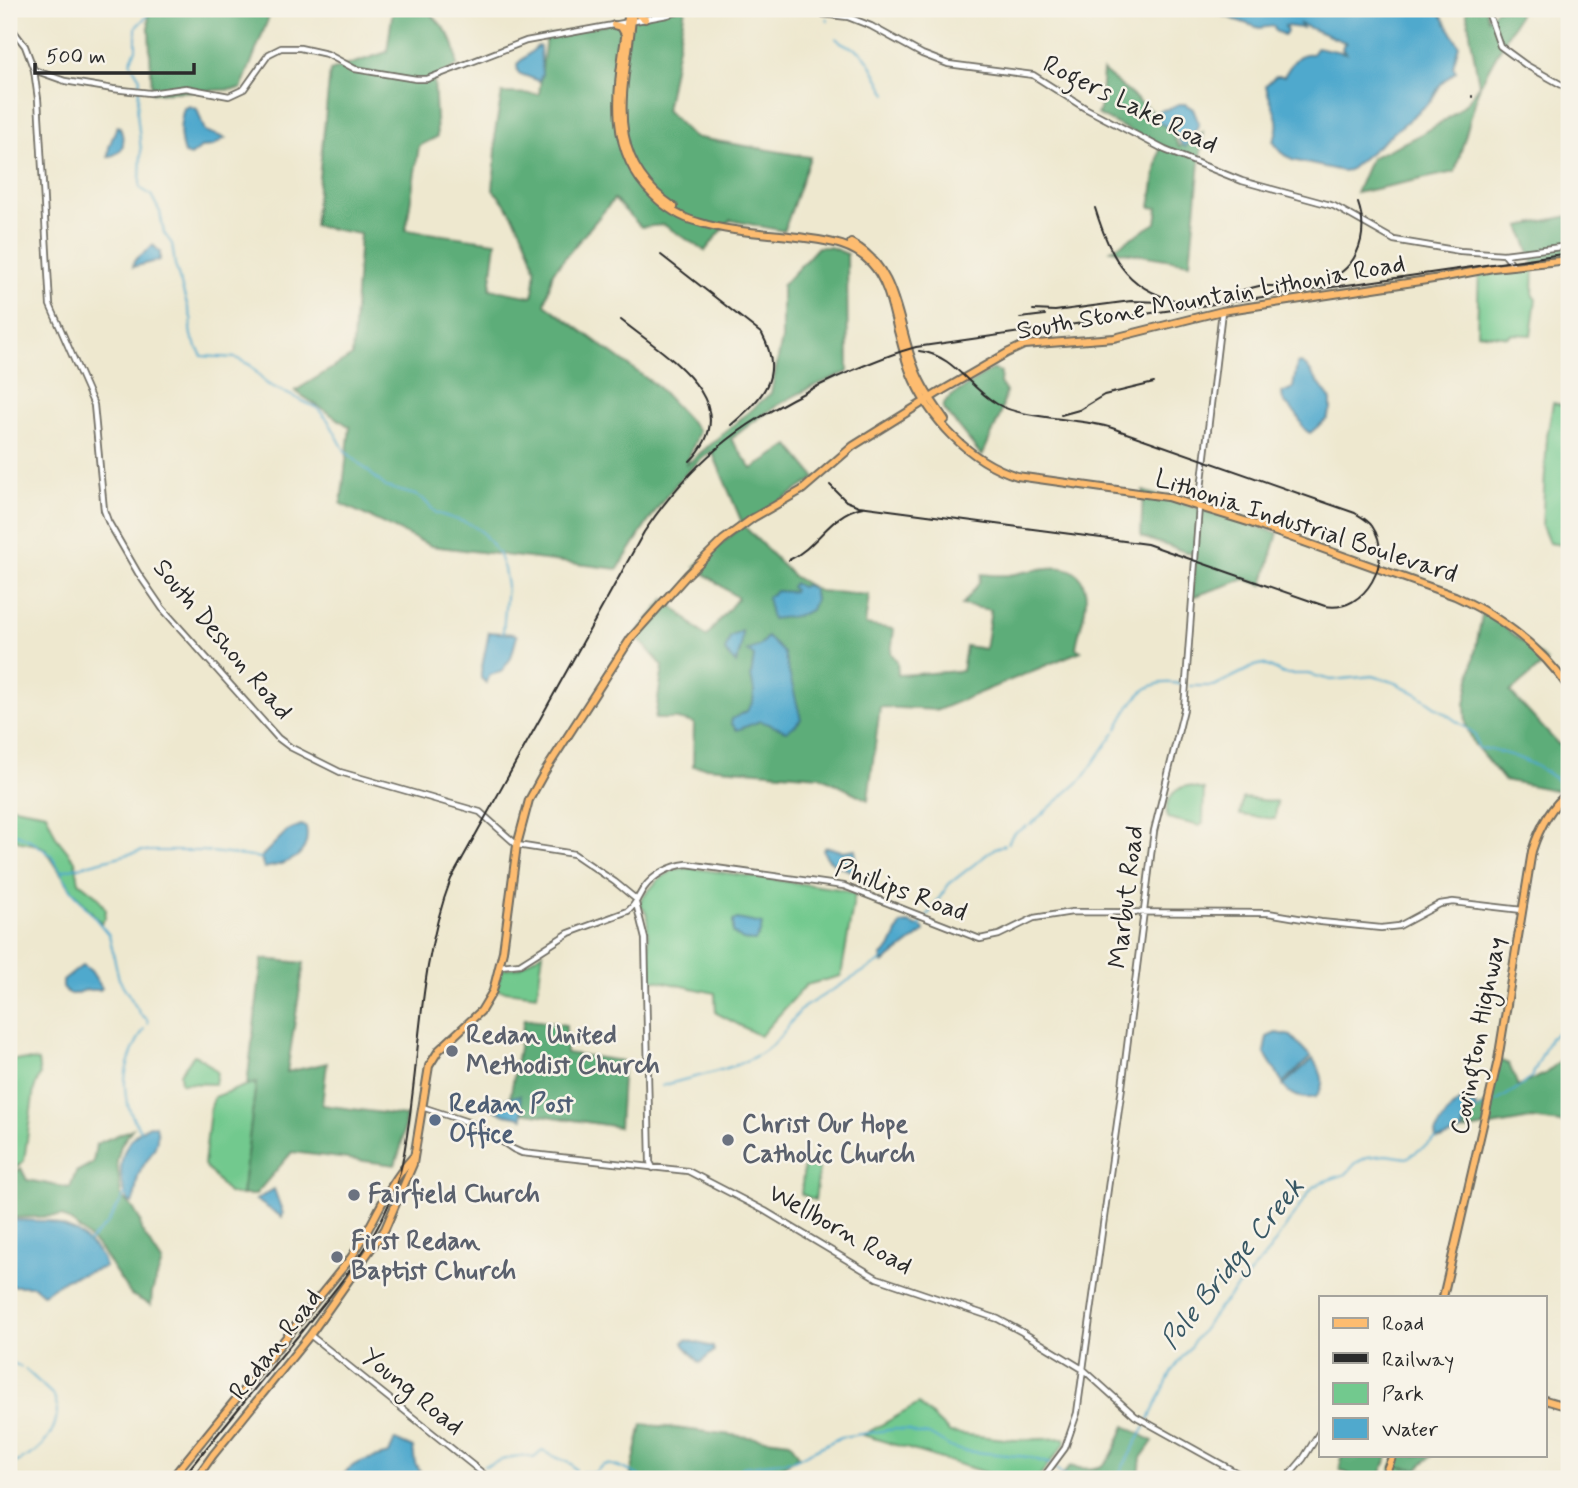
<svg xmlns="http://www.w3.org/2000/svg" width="1578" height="1488" viewBox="0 0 1578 1488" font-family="Mynerve,sans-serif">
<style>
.green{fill:#72c98e;stroke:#4e7a5c;stroke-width:2}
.forest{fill:#5dad79;stroke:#446c52;stroke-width:2}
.water{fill:#50a9cd;stroke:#3e6a7c;stroke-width:2}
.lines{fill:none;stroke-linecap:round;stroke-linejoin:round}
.stream{stroke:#50a9cd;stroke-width:2}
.minor-casing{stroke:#6f6d64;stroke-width:8}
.major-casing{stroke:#6f6d64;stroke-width:10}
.minor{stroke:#fff;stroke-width:4.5}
.major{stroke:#fdbc70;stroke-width:6}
.rail{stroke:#2b2b2b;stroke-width:2}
.worship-dot{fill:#6b7280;stroke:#f7f3e8;stroke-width:2.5}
.service-dot{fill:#5c6f8a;stroke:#f7f3e8;stroke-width:2.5}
.labels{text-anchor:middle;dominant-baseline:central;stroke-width:5;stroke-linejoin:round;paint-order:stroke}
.street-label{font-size:26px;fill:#2b2b2b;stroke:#f7f3e8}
.worship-label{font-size:26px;font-weight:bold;fill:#5b616d;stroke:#f7f3e8;text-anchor:start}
.service-label{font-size:26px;font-weight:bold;fill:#4e5e75;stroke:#f7f3e8;text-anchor:start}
.water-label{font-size:28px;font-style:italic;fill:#385764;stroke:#f7f3e8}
</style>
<rect width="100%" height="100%" fill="#f7f3e8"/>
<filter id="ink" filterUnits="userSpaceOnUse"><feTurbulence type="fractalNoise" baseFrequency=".0143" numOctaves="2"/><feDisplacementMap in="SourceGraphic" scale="14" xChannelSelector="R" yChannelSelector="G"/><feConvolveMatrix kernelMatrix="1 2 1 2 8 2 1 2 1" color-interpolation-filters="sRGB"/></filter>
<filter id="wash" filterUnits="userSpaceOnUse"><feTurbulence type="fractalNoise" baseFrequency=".00686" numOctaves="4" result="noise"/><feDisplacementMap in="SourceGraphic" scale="28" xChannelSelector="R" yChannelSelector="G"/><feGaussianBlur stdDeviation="1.57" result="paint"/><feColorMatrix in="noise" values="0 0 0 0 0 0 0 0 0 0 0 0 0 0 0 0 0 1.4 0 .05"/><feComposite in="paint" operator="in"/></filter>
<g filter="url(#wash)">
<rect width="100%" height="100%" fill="#eee8cf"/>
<path class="green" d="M1534,265L1533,296L1536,299L1531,335L1510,334L1509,337L1477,333L1479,271Z
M1553,403L1569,406V546L1549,543L1542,526L1547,436Z
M1187,786L1204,790L1203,823L1200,826L1167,818C1165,803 1171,789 1187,786Z
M1243,798L1277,802L1275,819L1240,815Z
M9,806L46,813L56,837L75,861L79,882L97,896L106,910L105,918L101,923L71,889L45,849L38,845L21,842L9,835Z
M691,868L839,889L855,894L841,976L806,985L760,1036L716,1013L715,993L650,979L647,914L640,904L641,899L659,879L676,869Z
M543,952L537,995L496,990L502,969L519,967Z
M194,1055L205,1061L217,1072L215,1084L181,1083L180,1073Z
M9,1059L38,1061L40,1075L34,1089L24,1161L9,1172Z
M256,1082L242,1195L228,1193L204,1165L210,1110L214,1097Z
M804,1166L819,1168L815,1200L801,1194Z
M919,1404L950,1433L1015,1440L1065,1438L1066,1442L1037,1479H1007L863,1435Z
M1392,1466L1489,1479H1388Z"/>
<path class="forest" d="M148,9H272L241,89L152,93Z
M393,9H428C432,17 438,20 443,27C454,40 456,50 457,66L434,79L437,137L419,146L406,230L496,242L490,289L532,297C534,288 536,278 535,269C530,243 511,207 493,190L496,150L495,132L502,93L539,94L546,36L639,18L656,9H685L666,110L693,137L810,157L784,231L730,220L705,251L664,225L641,227L614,199L553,272L545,304L658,387L699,431L686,465L771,393L782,339V286L818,247H830L847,254L848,372C801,390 770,407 731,439L752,469L789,445L816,478L743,525L793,576L819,591L869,595L865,625L894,629L891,653L897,661L898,675L962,671L966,646L985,649L991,610L962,605L979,583L981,574C990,575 999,576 1008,575C1037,571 1085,551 1086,599C1086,615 1078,632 1076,648L1081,651L938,710L880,707L868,800L820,776L693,766L694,723L677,719H655L663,666L635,635L665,599L706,637L738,598L695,567L743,525L712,451C670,481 645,527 618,569L431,546L341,504L350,427L295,391L352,356L360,234L314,226L330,71L387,52Z
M1466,9H1486L1488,19L1496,9H1522L1480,85L1455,172L1356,193L1371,158C1406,141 1461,121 1479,85Z
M1103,71L1152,112L1156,120L1166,125L1172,133L1179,147L1203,132L1190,263L1111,250L1156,223L1158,208L1150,207L1160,146L1097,114L1100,110Z
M1569,216V255L1534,265L1520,226Z
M992,369L1001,372L1000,383L1006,392L1000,416L982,456L943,408L945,402L950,397Z
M1143,491L1278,533L1263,585L1245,579L1192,597L1195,555L1141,537Z
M1483,610L1547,661L1510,692L1559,745L1569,738V793L1504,780L1474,744L1466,725L1465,704Z
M262,959L304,963L287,1072L327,1063L322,1105L406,1116L401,1147L395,1165L292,1152L255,1195H242L256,1083L247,1085Z
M524,1019L566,1025V1053L623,1061L619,1127L508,1110Z
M1569,1053V1124L1531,1119L1463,1131C1464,1117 1475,1109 1488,1104L1499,1060L1509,1064L1518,1086L1545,1074Z
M132,1129L121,1145L117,1161L121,1196L133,1208L140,1220L141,1230L162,1262L152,1292L151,1305L131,1295L100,1249L75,1225L62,1216L9,1218V1177L21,1168L27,1180L70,1188L76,1172L93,1163L96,1144Z
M642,1424L790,1442L799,1456L764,1479H630Z
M1125,1426L1153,1441L1141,1458L1139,1476L1114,1479H1059L1070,1466C1110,1476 1110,1458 1125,1426Z
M1342,1455H1388L1379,1479H1359L1340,1470Z
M1397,1455H1433L1417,1469L1392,1466Z"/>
<path class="water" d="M1204,9H1438L1459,45L1453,66L1456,71L1441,84L1430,102L1349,170L1342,171L1292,160L1279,150L1273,141C1285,118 1269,106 1266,85L1276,76H1284C1292,64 1297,52 1312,54L1317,47L1346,53L1342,49L1344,43H1347L1300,24L1302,28L1285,26L1287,32L1284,35L1275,31L1274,26L1259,28Z
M538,46L540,47L542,75L539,81L518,73L517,64Z
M1180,104H1185L1193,109L1199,124L1186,147L1181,144C1178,135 1165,123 1155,122V113C1164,108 1171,110 1180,104Z
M189,106L197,109L205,131L225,138L213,146L202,147L191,156L184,154C179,137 179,125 184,108Z
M117,126L120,127C125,142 126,152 108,157L109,147Z
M153,245L160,252V260L133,267L134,261Z
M1301,363L1307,367L1331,400V410L1327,419L1310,433C1301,429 1302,422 1297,415C1291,406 1282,406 1282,393L1293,388L1297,364Z
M794,583L801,587L806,585L813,589L815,599L811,610L797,616L772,619L767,597L776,591L793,592L794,590L791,587Z
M742,631L741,647L736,664L725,651L730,637Z
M489,632L514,634L517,636L511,658L501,672L490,675L486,683L481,678V672Z
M767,637L784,653L801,719L796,725L786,731L760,721L737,730L731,723L732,719L747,711L753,702L754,691L751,676L754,656L747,651L759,646Z
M301,825L306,827C312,857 287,864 264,868L261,858L263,855L287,831Z
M826,847L843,851L856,849L855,868L850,871C839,866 825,861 823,849Z
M737,919L762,924L760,933L755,941L743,940L733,933V921Z
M908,923L923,928L924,932L883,963L881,957L890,948L901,924Z
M83,965L91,971L102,988L100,990H86L74,994H68L63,988V981Z
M1276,1033L1291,1036L1311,1057L1283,1083L1264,1052L1267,1037Z
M1313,1059C1322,1073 1327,1083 1316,1097C1304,1100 1289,1096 1283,1085Z
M520,1095L523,1118C508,1112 504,1118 489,1106L490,1103Z
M1461,1101L1476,1106L1473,1115L1463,1123L1462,1131C1454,1134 1443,1141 1436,1139L1435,1133C1442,1122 1449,1107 1461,1101Z
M150,1125L156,1126C162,1148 146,1157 139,1174C135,1184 137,1194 132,1203L128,1201C115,1171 119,1140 150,1125Z
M274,1189L283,1214L282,1217L256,1200Z
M9,1220L48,1221L77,1232L95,1249L102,1258L105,1267L66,1279L43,1294L34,1286H9Z
M687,1340L713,1347L714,1351L700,1363L684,1345L683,1342Z
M395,1440L413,1448L415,1463L420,1471L418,1479H341C351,1460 371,1459 389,1454Z"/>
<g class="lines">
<path class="stream" d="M149,9L147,16L136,27V49L130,62L140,78L137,112L141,151L140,184V188L151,195L160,212L164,233L172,244L175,265L192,321L190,328L191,336L202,356L236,358L250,365L267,384L317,408L328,420L345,451L386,487L415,495L423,499L436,513L470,524L482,532L498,553L504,569L507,586L503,632
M821,9L824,11
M827,18L828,21
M836,38C844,47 856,46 864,55C873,65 879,82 887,94
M1190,686H1214L1255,666L1263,664L1284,674H1308L1331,680L1373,676L1396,683L1417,694L1475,734L1478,748C1508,751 1542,765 1564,786
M1117,729C1131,700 1147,675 1183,685
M1030,825L1083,778L1115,732
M9,831L30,840L51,855L71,889L109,935L119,979L141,1015L147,1019L148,1024
M1008,843L1013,834L1027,826
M62,871L141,851H203L261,858
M927,916L949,884L995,848L1005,845
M919,927L924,920
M662,1086C696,1075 746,1069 773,1044C785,1033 792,1018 804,1007L881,961
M1494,1103L1521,1086L1532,1076L1550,1038L1569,1023
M1475,1112L1483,1107
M140,1130C116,1094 123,1064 144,1029
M88,1242L108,1223L125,1194
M9,1360L12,1362
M15,1364L21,1367
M25,1369L54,1396L57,1406
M1148,1421L1172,1371L1218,1309L1267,1254L1312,1188L1322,1182L1346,1174L1356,1163L1367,1157L1386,1155L1407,1158L1436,1139
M9,1465C34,1457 57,1438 57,1409
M484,1466C501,1461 516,1452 534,1458L542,1451L571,1464L576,1470
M1054,1467L1068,1479
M582,1472L595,1473C598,1470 600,1466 604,1465C612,1462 637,1474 644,1479
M456,1479L471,1470
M667,1479H674
M728,1479L742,1467L794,1460L841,1437L895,1429L908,1430L917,1434H929L952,1448L964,1451L1028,1457L1050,1464
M1116,1479L1145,1427"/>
</g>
</g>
<g filter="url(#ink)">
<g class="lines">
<defs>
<path id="minor" d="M777,9L848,17L871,26L922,54L948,64L1033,75L1085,108L1165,150L1242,181L1334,206L1394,240L1460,251L1504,254L1569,246
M1487,9L1500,46L1526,65L1569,89
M9,25L25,46L34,70L38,99L50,305L94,405L104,510L108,521L138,573L162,608L278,738L290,747L340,772L480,812L517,845L574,854L615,882L637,900
M34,70L65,81L113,89L150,93L186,88L229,96L244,89L269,54L281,48H300L327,54L355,69L416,79H427L526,41L667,15L687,9
M1504,254L1514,266
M636,903L645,939L650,1162L653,1168
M500,966L520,964L569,933L628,911C636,905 638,896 644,888C654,874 671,866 687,864L844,886L980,939L999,935L1034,918L1072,912L1268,913L1321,922L1381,928L1399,926L1440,904L1453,902L1522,910
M422,1107L477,1125L513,1149L522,1153L688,1171L765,1211L877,1278L998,1319L1022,1332L1084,1370L1135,1416L1248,1479
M310,1335L490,1479
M1042,1479L1065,1448L1077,1413L1122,1087L1154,831L1184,709L1199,506L1222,311
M1286,1479L1303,1459L1321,1430"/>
<path id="major" d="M629,9C621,74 600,143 653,195C665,207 681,218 698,222C729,232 765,233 798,237C825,241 851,242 871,263C888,281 892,308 898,331C902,345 905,359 910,372C929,419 969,461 1017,476L1167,497L1248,522L1455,596C1501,617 1541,647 1569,688
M633,9C627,83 598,156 674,207
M634,9L638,15L645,19
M614,25L621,27L625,34
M851,243C899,268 897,325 915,369C922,388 934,404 945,420
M1443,1297L1498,1060L1532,851C1539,829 1550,807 1569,792
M1545,1400L1569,1407
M171,1479L350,1259C375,1224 384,1189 413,1157
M196,1479L213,1455L310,1335L385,1229L413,1164L429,1066L439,1050L481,1011L493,991L503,951L517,845L529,800L544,773L631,638L688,574L723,540L753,518L802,490L853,446L943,390L1007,353L1024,345L1114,338L1222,311L1440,278L1493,268L1569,260
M1383,1479L1393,1455"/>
</defs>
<use href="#minor" class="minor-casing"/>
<use href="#major" class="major-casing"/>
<use href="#minor" class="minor"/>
<use href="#major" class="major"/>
<path class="rail" d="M1472,97V96
M1095,208C1112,262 1129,294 1189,303
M661,255L762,334C785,377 762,398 731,425
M1318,282C1356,275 1370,237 1358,203
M1231,293L1259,286H1285
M1033,310L1055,311L1131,301L1163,302
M1020,318L1045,315
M621,320C663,354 749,402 690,461
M1061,415L1079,410L1104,395L1154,383
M830,485L846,501L859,506L1147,544L1325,606C1365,614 1395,559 1372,526C1368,520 1361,517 1355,513L1112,428C1080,418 1022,419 997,404C968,387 954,355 919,351
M789,560C818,547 830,513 863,507
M181,1479C220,1432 258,1384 297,1337C340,1283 386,1234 402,1164C421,1070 416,970 451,879L644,532C697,453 751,416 837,377C863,366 889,354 916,347L1569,253"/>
</g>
</g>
<g class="worship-dot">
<circle cx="452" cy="1051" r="7"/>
<circle cx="728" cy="1140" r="7"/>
<circle cx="354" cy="1195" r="7"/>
<circle cx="337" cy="1257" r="7"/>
</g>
<circle class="service-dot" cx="435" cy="1120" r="7"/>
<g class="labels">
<g class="street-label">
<text transform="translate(1130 105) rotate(26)">Rogers Lake Road</text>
<text transform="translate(1211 298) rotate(-10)">South Stone Mountain Lithonia Road</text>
<text transform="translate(1306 527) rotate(18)">Lithonia Industrial Boulevard</text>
<text transform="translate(222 640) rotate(50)">South Deshon Road</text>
<text transform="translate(901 891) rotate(20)">Phillips Road</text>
<text transform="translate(1127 897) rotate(-83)">Marbut Road</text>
<text transform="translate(1479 1036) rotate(-79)">Covington Highway</text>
<text transform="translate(840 1230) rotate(29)">Wellborn Road</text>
<text transform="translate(276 1345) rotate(-52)">Redan Road</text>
<text transform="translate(412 1392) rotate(39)">Young Road</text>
</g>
<g class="worship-label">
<text x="466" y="1036">Redan United<tspan x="466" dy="30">Methodist Church</tspan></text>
<text x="742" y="1125">Christ Our Hope<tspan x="742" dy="30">Catholic Church</tspan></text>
<text x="368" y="1195">Fairfield Church</text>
<text x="351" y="1242">First Redan<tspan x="351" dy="30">Baptist Church</tspan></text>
</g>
<g class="service-label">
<text x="449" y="1105">Redan Post<tspan x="449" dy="30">Office</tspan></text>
</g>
<g class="water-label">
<text transform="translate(1233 1264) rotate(-51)">Pole Bridge Creek</text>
</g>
</g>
<rect width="1578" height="1488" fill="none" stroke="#f7f3e8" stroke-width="35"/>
<rect x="1319" y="1296" width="228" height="161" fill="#f7f3e8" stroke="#a5a39c" stroke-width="2"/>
<rect x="1333" y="1318" width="35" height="10" fill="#fdbc70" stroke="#a5a39c" stroke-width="2"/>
<text x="1382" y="1330" font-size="21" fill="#2b2b2b">Road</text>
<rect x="1333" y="1353" width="35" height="10" fill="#2b2b2b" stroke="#a5a39c" stroke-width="2"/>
<text x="1382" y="1366" font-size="21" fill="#2b2b2b">Railway</text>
<rect x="1333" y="1383" width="35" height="21" fill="#72c98e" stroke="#a5a39c" stroke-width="2"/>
<text x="1382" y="1400" font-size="21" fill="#2b2b2b">Park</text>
<rect x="1333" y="1418" width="35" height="21" fill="#50a9cd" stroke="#a5a39c" stroke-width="2"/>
<text x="1382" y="1436" font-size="21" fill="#2b2b2b">Water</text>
<path d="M35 63v10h159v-10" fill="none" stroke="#2b2b2b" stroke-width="3.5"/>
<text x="46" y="63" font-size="21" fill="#2b2b2b" stroke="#f7f3e8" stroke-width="5" paint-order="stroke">500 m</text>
</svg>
